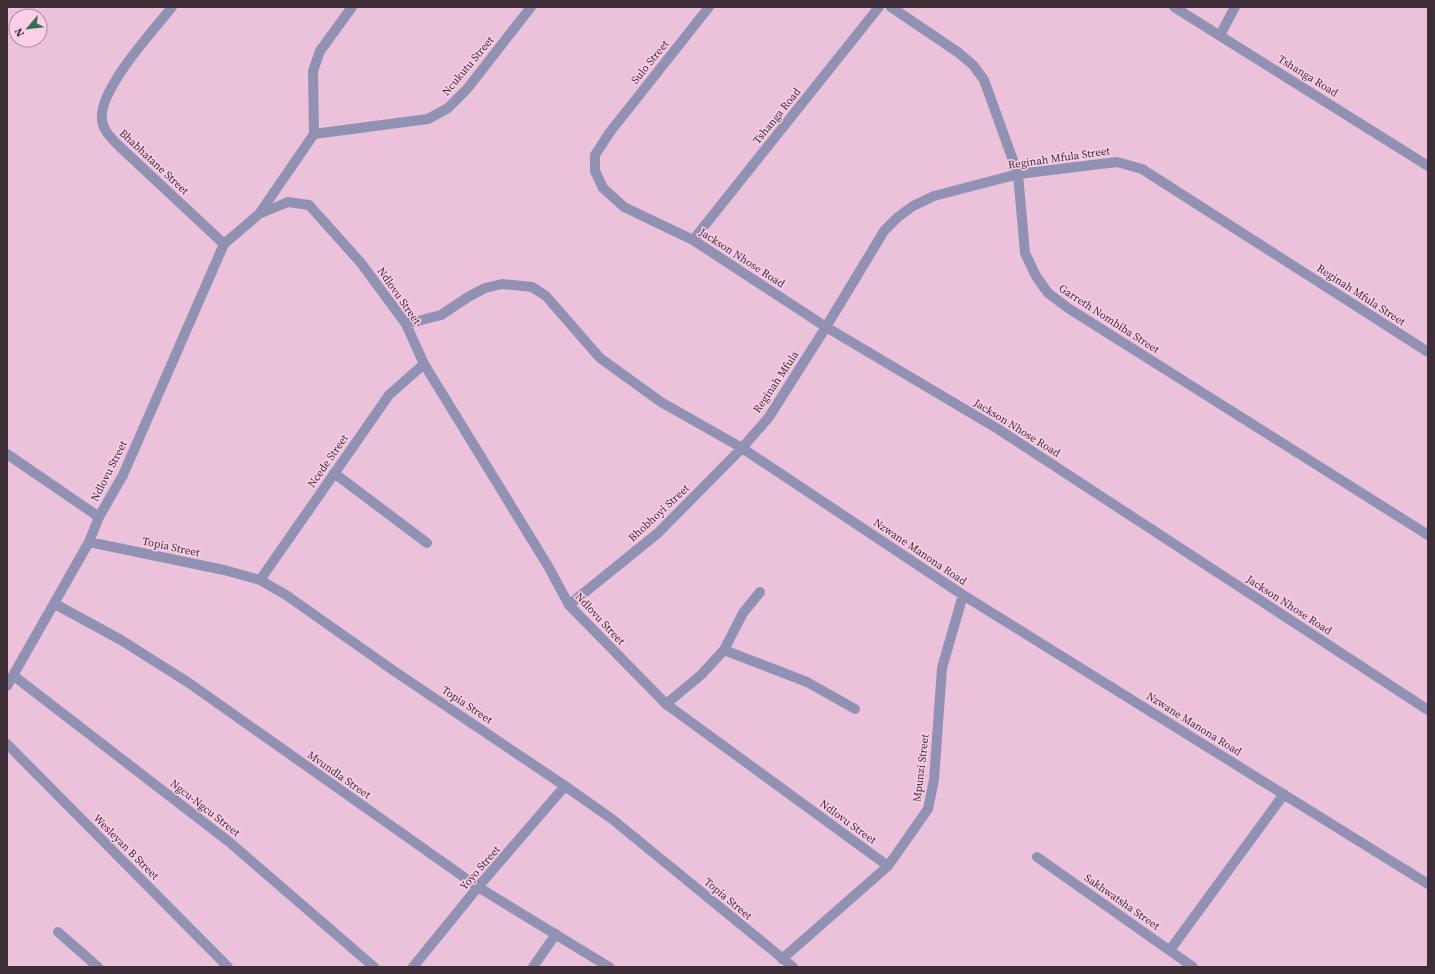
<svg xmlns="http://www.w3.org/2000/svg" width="1435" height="974" viewBox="0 0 1435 974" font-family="'Source Serif 4',serif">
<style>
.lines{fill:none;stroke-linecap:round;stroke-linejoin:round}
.lane{stroke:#9192b3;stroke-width:10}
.street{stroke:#9192b3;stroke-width:10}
.labels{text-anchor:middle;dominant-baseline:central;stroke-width:3;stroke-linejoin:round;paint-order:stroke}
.street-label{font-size:11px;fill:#3d2d36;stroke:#facfe7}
</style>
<rect width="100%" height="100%" fill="#ecc2da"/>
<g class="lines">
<path class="lane" d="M334,473L427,543
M724,650L807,682L855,709
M666,704L701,675L724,650L743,613L760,592
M58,932L98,967
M533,967L556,934"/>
<path class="street" d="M172,7C153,31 98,90 102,120C103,130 111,138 118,145L224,244
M709,7L610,132L595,155V171L603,188L624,207L693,240L826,327L998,429L1428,710
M891,7L959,53L973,65L984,80L1018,174L1025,253L1036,276L1048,293L1068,308L1428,535
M1174,7L1428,166
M1220,35L1235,7
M314,134L428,119L448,108L467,89L531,7
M259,214L314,134L313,71L320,51L352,7
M693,240L879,7
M406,324L441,315L468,297L485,288L502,284L532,287L546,296L600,358L661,402L742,448L963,595L1428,884
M7,454L99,517
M89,542L224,570L260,580L286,595L394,671L565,786L612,819L793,967
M260,580L389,395L424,364
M55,604L121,640L189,683L478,887L609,967
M569,605L658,533L742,448L769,417L826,327L884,231L898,217L913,206L934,196L1018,174L1117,162L1142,169L1428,352
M14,676L228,841L374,967
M7,686L89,542L99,517L123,475L224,244L259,214L288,202L309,205L361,263L406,324L424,364L548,566L569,605L666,704L888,866
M7,744L228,967
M1037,857L1193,967
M1170,950L1284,794
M782,959L888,866L928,809L934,780L942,668L963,595
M413,967L478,887L565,786"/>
</g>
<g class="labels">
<g class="street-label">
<text transform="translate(650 62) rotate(-51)">Sulo Street</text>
<text transform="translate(468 66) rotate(-50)">Ncukutu Street</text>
<text transform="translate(1308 76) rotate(32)">Tshanga Road</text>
<text transform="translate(777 116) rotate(-51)">Tshanga Road</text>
<text transform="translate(1059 158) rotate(-8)">Reginah Mfula Street</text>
<text transform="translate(154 162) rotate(43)">Bhabhatane Street</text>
<text transform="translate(742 258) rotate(33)">Jackson Nhose Road</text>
<text transform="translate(1361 295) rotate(33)">Reginah Mfula Street</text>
<text transform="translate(399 296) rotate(55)">Ndlovu Street</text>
<text transform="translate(1109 319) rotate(33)">Garreth Nombiba Street</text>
<text transform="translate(776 382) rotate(-56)">Reginah Mfula</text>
<text transform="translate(1017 428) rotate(32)">Jackson Nhose Road</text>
<text transform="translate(328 461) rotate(-55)">Ncede Street</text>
<text transform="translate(109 471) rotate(-63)">Ndlovu Street</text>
<text transform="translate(659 513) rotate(-43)">Bhobhoyi Street</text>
<text transform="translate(171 547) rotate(12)">Topia Street</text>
<text transform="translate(920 552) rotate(34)">Nzwane Manona Road</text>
<text transform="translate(1289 605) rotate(33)">Jackson Nhose Road</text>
<text transform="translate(600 619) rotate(47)">Ndlovu Street</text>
<text transform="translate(467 705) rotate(34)">Topia Street</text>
<text transform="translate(1194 724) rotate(32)">Nzwane Manona Road</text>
<text transform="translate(921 768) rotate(-83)">Mpunzi Street</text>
<text transform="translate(339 775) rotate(35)">Mvundla Street</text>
<text transform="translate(205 808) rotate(38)">Ngcu-Ngcu Street</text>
<text transform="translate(848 822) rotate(36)">Ndlovu Street</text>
<text transform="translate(126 847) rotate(45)">Wesleyan B Street</text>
<text transform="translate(480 868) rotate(-49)">Yoyo Street</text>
<text transform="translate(728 899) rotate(40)">Topia Street</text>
<text transform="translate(1122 902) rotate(35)">Sakhwatsha Street</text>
</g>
</g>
<rect width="1435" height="974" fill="none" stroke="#3d2d36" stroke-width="16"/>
<g transform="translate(28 28) rotate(242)"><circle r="19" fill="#facfe7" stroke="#ae8ea0"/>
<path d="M0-3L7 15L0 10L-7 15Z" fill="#366e56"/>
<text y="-6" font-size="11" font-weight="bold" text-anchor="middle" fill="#3d2d36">N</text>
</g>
</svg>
